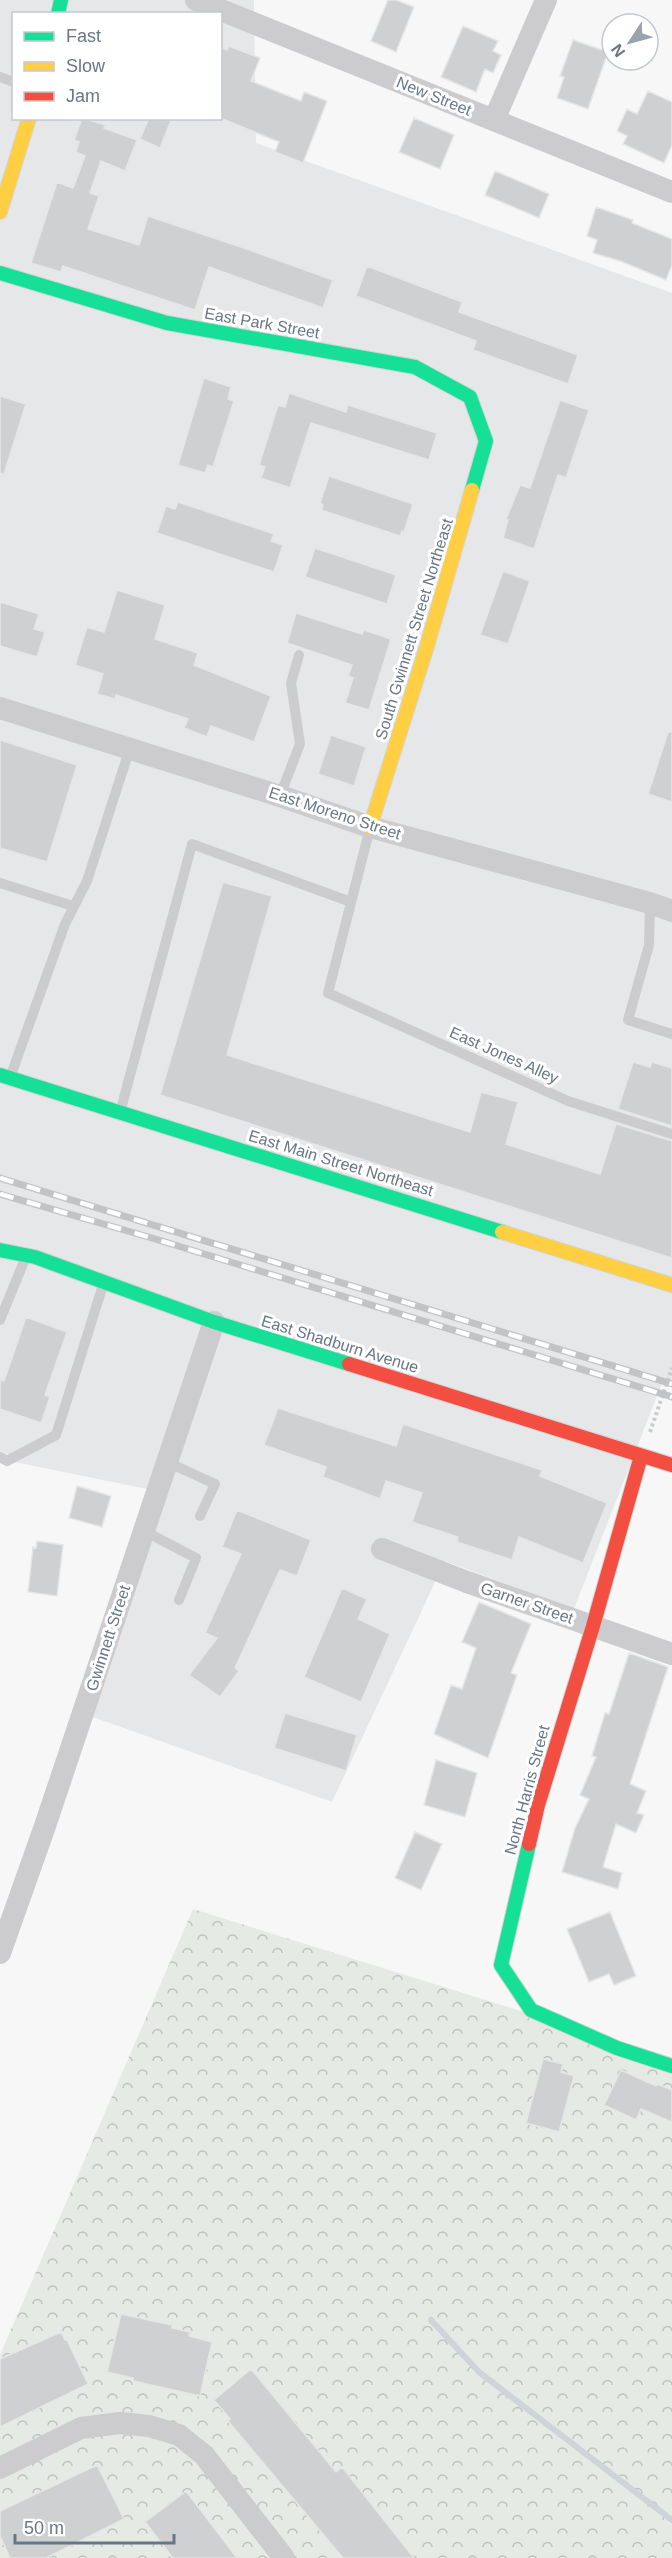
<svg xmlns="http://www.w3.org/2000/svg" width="672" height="2558" viewBox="0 0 672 2558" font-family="Helvetica,sans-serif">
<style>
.built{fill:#e6e7e8;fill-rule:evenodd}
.forest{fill:url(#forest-crowns)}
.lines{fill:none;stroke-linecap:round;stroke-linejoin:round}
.stream{stroke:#ced4d8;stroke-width:6}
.building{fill:#ced0d1;stroke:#e6e6e6;stroke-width:1.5}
.fast-casing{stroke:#d3d4d5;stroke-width:16}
.slow-casing{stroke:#d3d4d5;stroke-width:16}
.jam-casing{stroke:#d3d4d5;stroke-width:16}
.path{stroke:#cacbcc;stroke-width:4;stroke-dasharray:3 3;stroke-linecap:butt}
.lane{stroke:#ccccce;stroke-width:10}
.street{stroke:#ccccce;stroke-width:22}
.fast{stroke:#16e098;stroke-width:14}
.slow{stroke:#ffcf43;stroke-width:14}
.jam{stroke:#f24e42;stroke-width:14}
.rail-casing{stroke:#c2c3c5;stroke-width:7}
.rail{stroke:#fff;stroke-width:4.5;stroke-dasharray:14;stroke-linecap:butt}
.labels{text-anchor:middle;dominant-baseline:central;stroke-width:6;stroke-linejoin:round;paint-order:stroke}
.street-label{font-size:16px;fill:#687786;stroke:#fff}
</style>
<defs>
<pattern id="forest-crowns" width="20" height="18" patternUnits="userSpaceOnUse" patternTransform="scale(1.5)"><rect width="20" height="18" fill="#e6eae5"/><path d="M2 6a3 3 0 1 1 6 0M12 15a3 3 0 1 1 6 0" fill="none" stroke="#bec2bf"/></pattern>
</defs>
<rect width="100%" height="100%" fill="#f7f7f7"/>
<path class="built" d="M0,0H254L256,143L672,293V1381L664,1378L574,1609L445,1561L332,1802L73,1710L147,1489L0,1459ZM14,14H220V118H14Z"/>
<path class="forest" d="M193,1909L672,2058V2558H0V2355Z"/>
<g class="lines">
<path class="stream" d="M431,2320L479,2372L672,2520"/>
</g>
<path class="building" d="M388,0H396L414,7L396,52L371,41Z
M463,26L498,41L493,51L501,55L493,73L485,69L476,92L441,77Z
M573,40L608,52L588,109L557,98L564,77L560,76Z
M229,46L260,58L251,81L301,101L304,92L327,101L303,163L275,152L279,142L220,118V47L227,50Z
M648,91L672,102V145L664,163L623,144L627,136L617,131L627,109L637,114Z
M82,118L106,125L104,128L137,140L125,171L101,161L90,193L99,196L88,229L139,245L148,216L244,248L333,280L323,308L209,267L195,310L63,266L61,272L31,263L57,182L73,188L85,156L76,152L79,142L74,140Z
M149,118H172L160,148L140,139Z
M414,118L454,135L440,169L399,152Z
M495,171L549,194L539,218L485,195Z
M596,207L633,220L632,223L672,239V265L666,280L620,261L593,253L597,240L587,236Z
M367,266L462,302L459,312L578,355L568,384L473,350L476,341L356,296Z
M204,378L231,387L228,399L234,401L213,467L208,465L205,473L178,465Z
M289,393L346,412L348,405L437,433L429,460L311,423L290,488L261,478L265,467L259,465L278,405L285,407Z
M0,396L26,404L4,474H0Z
M560,400L589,410L566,478L558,475L534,549L503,538L508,520L506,519L520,485L530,488Z
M329,476L413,504L404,532L402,531L400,536L321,510L323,505L320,503Z
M178,502L274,534L271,541L283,545L274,572L157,533L166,506L175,509Z
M315,548L396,575L387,604L305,577Z
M503,571L530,581L508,644L480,635Z
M117,590L165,605L155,639L198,653L194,665L271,696L254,742L211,726L207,737L184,728L188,719L116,695L115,699L97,694L103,674L75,665L87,627L104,632Z
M0,602L39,614L34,629L45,632L37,657L0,646Z
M296,613L362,634L364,630L391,639L369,710L345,703L353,678L348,676L352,665L287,643Z
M668,732H672V802L648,794Z
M331,735L366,747L354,786L318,774Z
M0,740L77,765L47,862L0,848Z
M223,882L272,896L227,1055L470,1132L481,1092L518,1102L506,1144L600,1174L616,1124L672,1141V1258L160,1095Z
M633,1062L650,1067L652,1062L672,1068V1126L618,1109Z
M26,1317L67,1332L45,1395L50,1397L41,1423L0,1409V1380L4,1381Z
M278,1408L396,1446L403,1424L542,1470L540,1476L607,1503L583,1563L519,1537L512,1560L457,1542L458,1537L412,1522L422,1493L386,1481L380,1499L323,1477L326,1467L264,1445Z
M77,1486L111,1496L102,1527L69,1518Z
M237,1510L311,1540L297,1576L280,1570L235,1668L239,1671L220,1697L189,1675L217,1638L205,1633L241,1554L222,1547Z
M37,1541L63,1545L57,1596L28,1592L33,1547L36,1548Z
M342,1588L367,1599L358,1619L390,1634L361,1702L304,1677Z
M479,1602L531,1624L511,1673L517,1675L488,1758L434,1734L451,1685L462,1689L476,1648L462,1642Z
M629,1653L668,1667L630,1784L646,1791L637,1813L644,1815L636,1833L616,1824L603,1867L622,1873L618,1889L562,1872L575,1828L589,1799L580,1795L596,1757L592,1756L605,1713L609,1714Z
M285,1713L357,1735L346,1771L274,1748Z
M436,1760L477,1773L465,1817L424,1805Z
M415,1832L442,1844L421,1890L395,1878Z
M610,1912L636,1976L614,1985L609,1974L589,1982L567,1929Z
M543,2059L563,2064L561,2072L574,2076L559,2132L526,2123Z
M621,2070L656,2086L657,2084L672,2090V2122L641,2109L636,2120L604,2105Z
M121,2314L172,2325V2328L190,2332L189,2336L212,2342L200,2396L133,2381V2378L107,2372Z
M61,2332L65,2340H67L88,2384L0,2427V2359Z
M251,2369L336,2472L342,2467L414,2558H343L228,2421L230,2419L214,2400Z
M97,2465L124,2519L46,2558H10L0,2536V2511Z
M186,2491L237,2558H173L145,2522Z"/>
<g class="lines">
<defs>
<path id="fast" d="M58,14L61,0
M0,273L167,323L415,367L470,397L486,441L472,490
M0,1075L502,1232
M0,1250L35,1257L214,1322L349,1364
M529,1844L501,1965L531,2010L617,2048L672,2066"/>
<path id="slow" d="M0,212L29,118
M370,827L427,646L472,490
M502,1232L672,1285"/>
<path id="jam" d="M349,1364L672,1465
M529,1844L538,1805L593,1626L641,1456"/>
</defs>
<use href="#fast" class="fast-casing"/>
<use href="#slow" class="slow-casing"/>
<use href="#jam" class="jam-casing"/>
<path class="path" d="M650,1432L672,1368"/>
<path class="lane" d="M0,77L14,82
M280,796L300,744L291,683L299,655
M370,828L328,993L568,1101L672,1134
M0,883L73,906
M650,903L649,945L628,1020L672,1034
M11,1075L65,924L87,881L130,748
M121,1109L192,844L351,902
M0,1320L25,1259
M0,1457L7,1461L56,1435L103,1285
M167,1462L215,1484L200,1516
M144,1531L196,1558L179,1600"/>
<path class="street" d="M196,0L672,192
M494,120L546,0
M0,708L280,796L370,827L650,903L672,911
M382,1549L467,1582L672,1654
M0,1953L45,1826L214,1322
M0,2468L81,2428L120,2423L149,2426L179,2435L204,2455L284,2558"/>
<use href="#fast" class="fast"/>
<use href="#slow" class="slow"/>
<use href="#jam" class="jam"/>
<defs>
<path id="rail" d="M0,1178L672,1384
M0,1194L152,1238L672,1397"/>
</defs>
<use href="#rail" class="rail-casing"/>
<use href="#rail" class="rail"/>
</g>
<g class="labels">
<g class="street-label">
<text transform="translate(434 96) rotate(22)">New Street</text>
<text transform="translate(262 323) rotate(10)">East Park Street</text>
<text transform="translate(414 629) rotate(-73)">South Gwinnett Street Northeast</text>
<text transform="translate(335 813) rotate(18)">East Moreno Street</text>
<text transform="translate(504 1055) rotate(24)">East Jones Alley</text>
<text transform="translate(341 1163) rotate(17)">East Main Street Northeast</text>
<text transform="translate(340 1344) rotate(17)">East Shadburn Avenue</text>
<text transform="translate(527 1603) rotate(19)">Garner Street</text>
<text transform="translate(108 1638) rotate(-72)">Gwinnett Street</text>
<text transform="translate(527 1790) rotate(-75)">North Harris Street</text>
</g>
</g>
<rect x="12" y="12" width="210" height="108" fill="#ffffff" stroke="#c3c9cf" stroke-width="1.5"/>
<rect x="24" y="32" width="30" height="9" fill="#16e098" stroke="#c3c9cf" stroke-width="1.5"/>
<text x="66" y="42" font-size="18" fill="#687786">Fast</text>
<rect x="24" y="62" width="30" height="9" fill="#ffcf43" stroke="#c3c9cf" stroke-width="1.5"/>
<text x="66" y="72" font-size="18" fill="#687786">Slow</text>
<rect x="24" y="92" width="30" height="9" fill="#f24e42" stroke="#c3c9cf" stroke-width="1.5"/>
<text x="66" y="102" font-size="18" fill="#687786">Jam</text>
<g transform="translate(630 42) rotate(234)"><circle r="28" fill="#ffffff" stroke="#c3c9cf" stroke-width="1.5"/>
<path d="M0-4.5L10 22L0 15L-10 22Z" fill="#9aa4ae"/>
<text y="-9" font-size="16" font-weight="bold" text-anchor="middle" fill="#687786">N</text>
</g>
<path d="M15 2534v9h159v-9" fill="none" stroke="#687786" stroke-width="3"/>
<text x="24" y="2534" font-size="18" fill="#687786" stroke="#ffffff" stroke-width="4.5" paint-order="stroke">50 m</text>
</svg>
